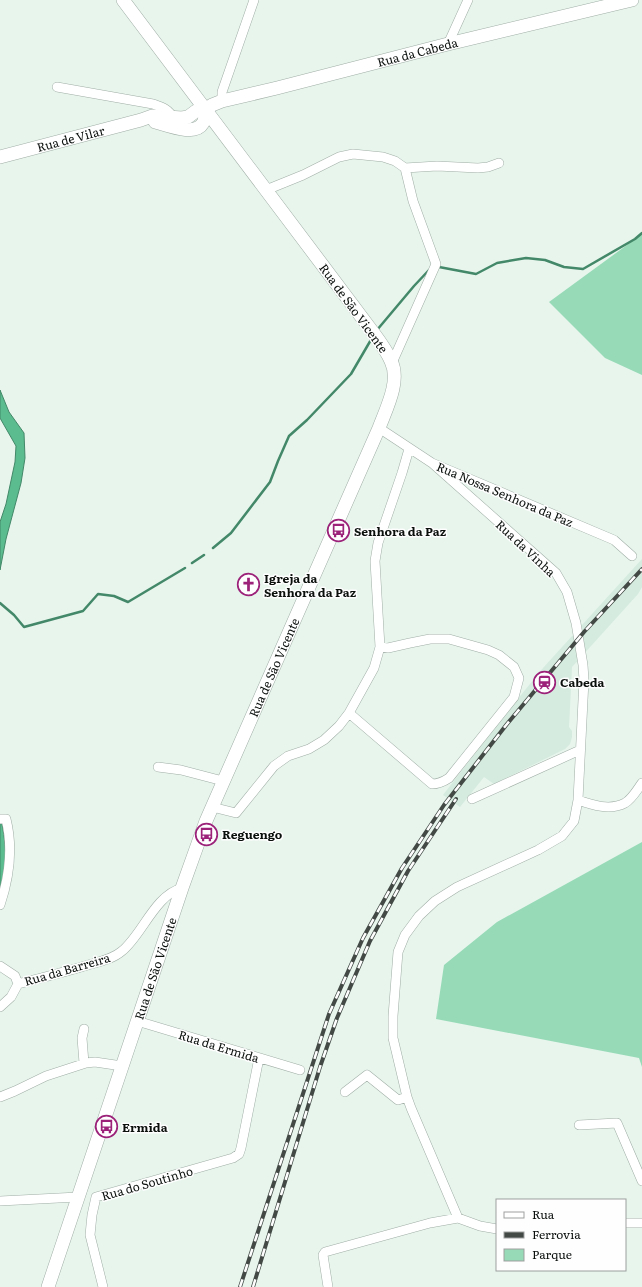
<svg xmlns="http://www.w3.org/2000/svg" width="642" height="1287" viewBox="0 0 642 1287" font-family="Literata,serif">
<style>
.built{fill:#d5ebdf}
.green{fill:#97dab7}
.water{fill:#5bbc8f;stroke:#438868}
.lines{fill:none;stroke-linecap:round;stroke-linejoin:round}
.stream{stroke:#438868;stroke-width:2.5}
.street-casing{stroke:#a0aea6;stroke-width:10}
.secondary-casing{stroke:#a0aea6;stroke-width:14}
.street{stroke:#fff;stroke-width:9}
.secondary{stroke:#fff;stroke-width:13}
.rail-casing{stroke:#434a46;stroke-width:4}
.rail{stroke:#fefefe;stroke-width:2.5;stroke-dasharray:8;stroke-linecap:butt}
.labels{text-anchor:middle;dominant-baseline:central;stroke-width:3;stroke-linejoin:round;paint-order:stroke}
.street-label{font-size:12px;fill:#0b100d;stroke:#fefefe}
.poi-label{font-size:12px;font-weight:bold;fill:#0b100d;stroke:#fefefe;text-anchor:start}
</style>
<rect width="100%" height="100%" fill="#e7f5ed"/>
<path class="built" d="M642,559V587L638,594L572,667L569,727L572,731V737L570,744L565,749L494,784L484,777L460,807L443,795L508,711L543,668Z"/>
<path class="green" d="M642,234V375L605,358L549,302Z
M642,842V1067L639,1058L436,1019L444,965L497,922Z"/>
<path class="water" d="M0,390L9,412L24,433L25,458L21,483L6,539L0,570V522L6,504L15,462L16,446L0,418Z
M0,815C6,841 9,868 0,893Z"/>
<g class="lines">
<path class="stream" d="M439,267L476,274L497,263L526,258L545,260L564,267L583,269L635,239L642,233
M377,330L414,286L429,270
M213,548L231,533L270,482L278,461L289,436L307,420L351,374L372,338
M192,563L204,555
M0,603L14,615L24,627L83,611L98,594L114,596L128,602L185,568"/>
<defs>
<path id="street" d="M448,44L468,0
M57,87L153,104C162,107 169,109 173,118
M222,101V92L254,0
M266,190L303,175L339,157L353,154L383,157L395,161L405,168L437,166L478,168L488,167L499,163
M392,363L436,264L413,201L405,168
M379,428L432,463L614,540L632,556
M432,463L556,573L567,592L576,623L583,665L584,680L578,800
M349,713L432,784C439,784 443,782 449,778L514,697L519,678L514,667L499,655L488,650L449,639H430L410,643L388,648L380,647
M158,767L181,770L223,781
M472,799L580,750
M212,807L236,813L274,766L288,756L309,749L324,740L339,726L349,713L374,668L380,647L375,561L378,543L402,473L409,449
M0,819H6C13,847 9,878 0,905
M0,966L15,976L18,984
M18,984C41,978 65,972 88,965C99,962 113,959 122,951C142,935 155,895 182,888
M0,1007L11,997L18,984
M137,1021L300,1070
M84,1029L82,1038L84,1063
M345,1092L367,1075L398,1100L407,1097
M0,1097L15,1091L46,1076L86,1063L95,1062L122,1066
M579,1125L617,1123L642,1181
M96,1197L233,1158L239,1154L241,1148L259,1058
M96,1197L92,1215L90,1235L103,1287
M0,1201L78,1197
M458,1218L411,1108L407,1097L393,1038V1016L398,952L405,935L419,916L435,901L457,887L538,850L562,836L574,821L578,800C592,805 610,811 625,803C632,799 637,790 642,783
M625,1223H642
M328,1287L323,1255L325,1252L430,1223L458,1218L480,1226L497,1229"/>
<g id="secondary">
<path id="s1" d="M206,110L212,105L222,101L277,88L448,44L632,0"/>
<path d="M155,122C167,125 195,137 203,123C205,120 205,114 206,110"/>
<path id="s2" d="M0,157L141,120L152,116L182,118L188,117L196,111L206,110"/>
<path id="s3" d="M48,1287L182,888L206,821L379,428C386,409 401,381 391,361C386,349 377,338 369,327L123,0"/>
</g>
</defs>
<use href="#street" class="street-casing"/>
<use href="#secondary" class="secondary-casing"/>
<use href="#street" class="street"/>
<use href="#secondary" class="secondary"/>
<defs>
<path id="rail" d="M240,1287L329,1014L363,938L402,868L444,805L507,724L584,632L642,569
M253,1287L320,1067L337,1018L370,941L408,871L456,799"/>
</defs>
<use href="#rail" class="rail-casing"/>
<use href="#rail" class="rail"/>
</g>
<defs>
<symbol id="bus-ring" viewBox="-11 -11 22 22"><circle r="9.5" fill="#fefefe" stroke="#9b2179" stroke-width="1.5"/><path d="M-5-6H5V4H4V6H2V4H-2V6H-4V4H-5ZM-3.5-4V0h7V-4ZM-3.5 1.2v1.5H-2V1.2ZM2 1.2v1.5H3.5V1.2Z" fill="#9b2179"/></symbol>
<symbol id="church-ring" viewBox="-11 -11 22 22"><circle r="9.5" fill="#fefefe" stroke="#9b2179" stroke-width="1.5"/><path d="M-1.2-6h2.4v3.5h3.3v2.4h-3.3V6h-2.4V-.1h-3.3v-2.4h3.3Z" fill="#9b2179"/></symbol>
<symbol id="station-ring" viewBox="-11 -11 22 22"><circle r="9.5" fill="#fefefe" stroke="#9b2179" stroke-width="1.5"/><path d="M-3-6H3Q5-6 5-4V2Q5 4 3 4L4.5 6H3L1.5 4h-3L-3 6H-4.5L-3 4Q-5 4-5 2V-4Q-5-6-3-6ZM-3.5-4v3h7v-3ZM-3.5 1v1.5H-2V1ZM2 1v1.5H3.5V1Z" fill="#9b2179"/></symbol>
</defs>
<g fill-rule="evenodd">
<use href="#bus-ring" x="326" y="518" width="25" height="25"/>
<use href="#church-ring" x="236" y="572" width="25" height="25"/>
<use href="#station-ring" x="532" y="670" width="25" height="25"/>
<use href="#bus-ring" x="194" y="822" width="25" height="25"/>
<use href="#bus-ring" x="94" y="1114" width="25" height="25"/>
</g>
<g class="labels">
<g class="street-label">
<text stroke="none"><textPath href="#s1" startOffset="220">Rua da Cabeda</textPath></text>
<text stroke="none"><textPath href="#s2" startOffset="73">Rua de Vilar</textPath></text>
<text transform="translate(354 308) rotate(54)">Rua de São Vicente</text>
<text transform="translate(505 494) rotate(23)">Rua Nossa Senhora da Paz</text>
<text transform="translate(526 548) rotate(43)">Rua da Vinha</text>
<text stroke="none"><textPath href="#s3" startOffset="660">Rua de São Vicente</textPath></text>
<text stroke="none"><textPath href="#s3" startOffset="336">Rua de São Vicente</textPath></text>
<text transform="translate(67 969) rotate(-16)">Rua da Barreira</text>
<text transform="translate(219 1046) rotate(17)">Rua da Ermida</text>
<text transform="translate(147 1183) rotate(-16)">Rua do Soutinho</text>
</g>
<g class="poi-label">
<text x="354" y="531">Senhora da Paz</text>
<text x="264" y="578">Igreja da<tspan x="264" dy="14">Senhora da Paz</tspan></text>
<text x="560" y="682">Cabeda</text>
<text x="222" y="834">Reguengo</text>
<text x="122" y="1127">Ermida</text>
</g>
</g>
<rect x="496" y="1199" width="130" height="72" fill="#fefefe" stroke="#9d9f9e"/>
<rect x="504" y="1212" width="20" height="6" fill="#ffffff" stroke="#9d9f9e"/>
<text x="532" y="1219" font-size="12" fill="#0b100d">Rua</text>
<rect x="504" y="1232" width="20" height="6" fill="#434a46" stroke="#9d9f9e"/>
<text x="532" y="1239" font-size="12" fill="#0b100d">Ferrovia</text>
<rect x="504" y="1249" width="20" height="12" fill="#97dab7" stroke="#9d9f9e"/>
<text x="532" y="1259" font-size="12" fill="#0b100d">Parque</text>
</svg>
